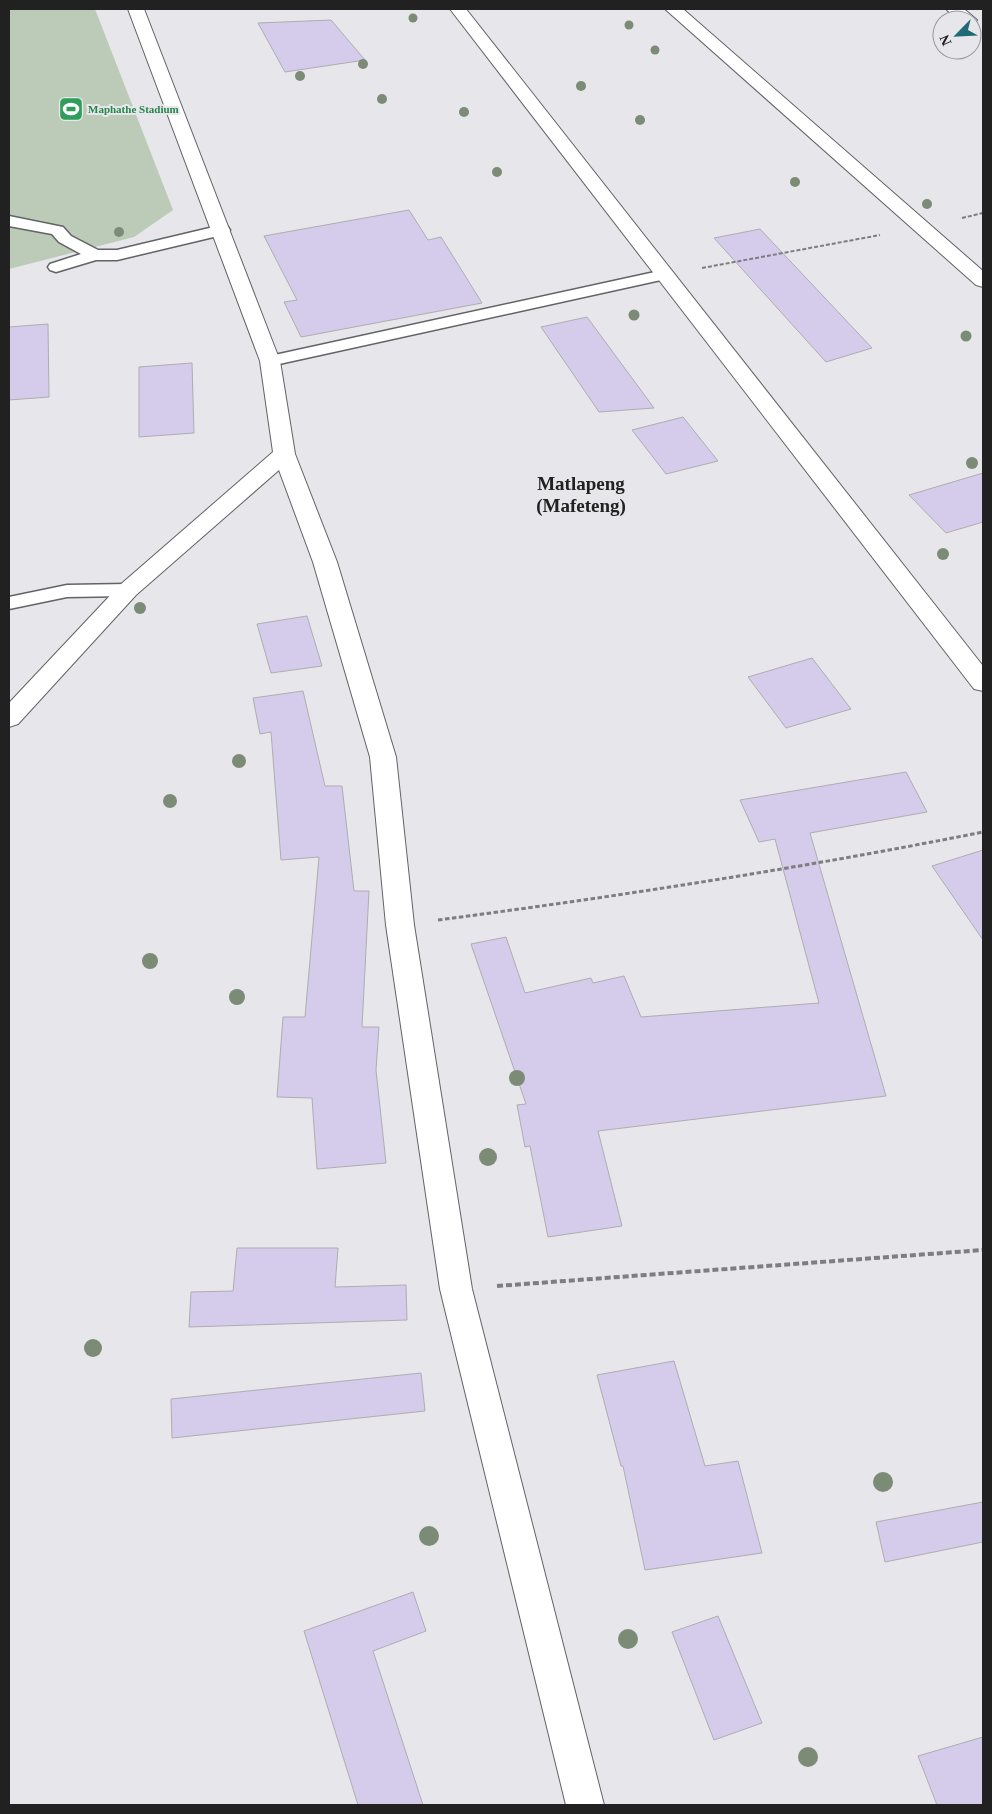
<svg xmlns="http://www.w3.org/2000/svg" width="992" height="1814" viewBox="0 0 992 1814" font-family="'Times New Roman',serif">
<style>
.green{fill:#bccbb7}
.building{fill:#d5cbeb;stroke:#aeadb1}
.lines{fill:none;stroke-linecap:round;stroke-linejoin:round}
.service-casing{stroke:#636266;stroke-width:3}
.minor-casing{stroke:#636266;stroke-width:2}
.tertiary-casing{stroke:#636266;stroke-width:2}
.path-far2{stroke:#7e7d80;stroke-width:2;stroke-dasharray:4 2;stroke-linecap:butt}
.path-far1{stroke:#7e7d80;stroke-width:3;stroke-dasharray:4.5 2.5;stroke-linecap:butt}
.path{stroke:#7e7d80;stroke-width:4;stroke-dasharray:6 3;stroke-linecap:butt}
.service{fill:#fff;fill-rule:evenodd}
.minor{fill:#fff;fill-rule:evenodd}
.tertiary{fill:#fff;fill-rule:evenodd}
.tree{fill:#7c8b76}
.labels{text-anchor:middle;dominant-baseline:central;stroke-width:4;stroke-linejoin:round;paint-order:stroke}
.far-leisure-label{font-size:11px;font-weight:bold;fill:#27864d;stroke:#e7e6ea;text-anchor:start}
.district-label{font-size:19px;font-weight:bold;fill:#212122;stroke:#e7e6ea}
</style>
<rect width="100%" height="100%" fill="#e7e6ea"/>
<path class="green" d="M9,9H95L173,210L134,237L9,269Z"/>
<path class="building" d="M331,20L365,60L285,72L258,23Z
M409,210L428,240L441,237L482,303L301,337L284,302L297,300L264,236Z
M760,229L872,348L826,362L714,238Z
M587,317L654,408L599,412L541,327Z
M48,324L49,397L9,400V327Z
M192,363L194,433L139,437V367Z
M683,417L718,461L666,474L632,430Z
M983,473V522L946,533L909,495Z
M307,616L322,666L271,673L257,624Z
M812,658L851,709L786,728L748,677Z
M303,691L325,786H342L354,891H369L362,1027H379L376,1070L386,1163L317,1169L312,1098L277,1097L283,1017H305L319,857L281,860L271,732L260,734L253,698Z
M906,772L927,812L810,833L886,1096L598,1131L622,1226L548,1237L530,1146L525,1147L517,1105L526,1104L471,944L506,937L525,993L591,978L593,983L624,976L641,1017L819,1003L775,839L759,842L740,800Z
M983,850V940L932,866Z
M237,1248H338L335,1287L406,1285L407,1320L189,1327L191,1292L233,1291Z
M674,1361L705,1466L738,1461L762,1553L645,1570L623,1466H621L597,1375Z
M421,1373L425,1411L172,1438L171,1399Z
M983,1502V1542L885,1562L876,1522Z
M413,1592L426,1631L373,1651L423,1805H358L304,1631Z
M718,1616L762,1723L714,1740L672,1632Z
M983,1737V1805H937L918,1756Z"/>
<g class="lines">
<defs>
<path id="service" d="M9,216L63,227L71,236L98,250H117L222,225L228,227L230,230L228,233L222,235L117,260H96L56,272L50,270L48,267L50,264L81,254L59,242L52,234L9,226Z
M664,270L670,272L672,275L670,278L270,366L264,365L261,361L264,357L270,356Z
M128,584L135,586L138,590L135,594L128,596L67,597L9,609V597L67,585Z"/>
<path id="minor" d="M128,9H144L280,361L295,454L337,562L396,757L414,925L472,1289L604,1805H566L440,1289L386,925L370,757L313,562L279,470L136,595L18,724L9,727V703L120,585L273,452L260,361Z
M665,9H683L983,271V287L976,285Z
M946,9H964L977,20L972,24V20H958Z"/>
<path id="tertiary" d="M450,9H466L983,666V691L974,689Z"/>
</defs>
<use href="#service" class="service-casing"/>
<use href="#minor" class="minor-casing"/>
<use href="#tertiary" class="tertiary-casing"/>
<path class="path-far2" d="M962,218L983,213
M702,268L880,235"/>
<path class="path-far1" d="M438,920C621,896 802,868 983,832"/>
<path class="path" d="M497,1286L983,1250"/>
<use href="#service" class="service"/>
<use href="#minor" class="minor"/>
<use href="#tertiary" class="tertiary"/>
</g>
<g class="tree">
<circle cx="413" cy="18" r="4.5"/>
<circle cx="629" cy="25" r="4.5"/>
<circle cx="655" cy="50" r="4.5"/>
<circle cx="363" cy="64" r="5"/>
<circle cx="300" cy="76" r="5"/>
<circle cx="581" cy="86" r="5"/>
<circle cx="382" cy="99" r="5"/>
<circle cx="464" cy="112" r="5"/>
<circle cx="640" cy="120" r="5"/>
<circle cx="497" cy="172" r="5"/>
<circle cx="795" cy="182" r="5"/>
<circle cx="927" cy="204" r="5"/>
<circle cx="119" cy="232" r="5"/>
<circle cx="634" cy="315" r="5.5"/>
<circle cx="966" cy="336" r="5.5"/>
<circle cx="972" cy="463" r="6"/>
<circle cx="943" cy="554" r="6"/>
<circle cx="140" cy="608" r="6"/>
<circle cx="239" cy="761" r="7"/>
<circle cx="170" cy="801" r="7"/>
<circle cx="150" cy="961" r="8"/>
<circle cx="237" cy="997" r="8"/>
<circle cx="517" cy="1078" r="8"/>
<circle cx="488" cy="1157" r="9"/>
<circle cx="93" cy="1348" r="9"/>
<circle cx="883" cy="1482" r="10"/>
<circle cx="429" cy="1536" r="10"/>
<circle cx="628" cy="1639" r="10"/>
<circle cx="808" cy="1757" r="10"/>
</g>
<defs>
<symbol id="stadium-square" viewBox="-11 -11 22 22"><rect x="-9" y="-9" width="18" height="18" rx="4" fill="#2e9e5b" stroke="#e7e6ea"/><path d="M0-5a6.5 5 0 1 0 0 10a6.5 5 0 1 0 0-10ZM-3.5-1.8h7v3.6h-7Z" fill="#fff"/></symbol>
</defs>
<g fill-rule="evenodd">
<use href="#stadium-square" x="57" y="95" width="28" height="28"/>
</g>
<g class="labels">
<g class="far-leisure-label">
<text x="88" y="109">Maphathe Stadium</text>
</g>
<g class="district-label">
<text x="581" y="483">Matlapeng<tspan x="581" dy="22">(Mafeteng)</tspan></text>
</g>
</g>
<rect width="992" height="1814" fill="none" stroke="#212122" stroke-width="20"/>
<g transform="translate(957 35) rotate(246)"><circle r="24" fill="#e7e6ea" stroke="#98979a"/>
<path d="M0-4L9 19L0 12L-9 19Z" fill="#1f6a73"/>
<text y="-8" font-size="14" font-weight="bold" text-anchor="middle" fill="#212122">N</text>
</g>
</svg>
